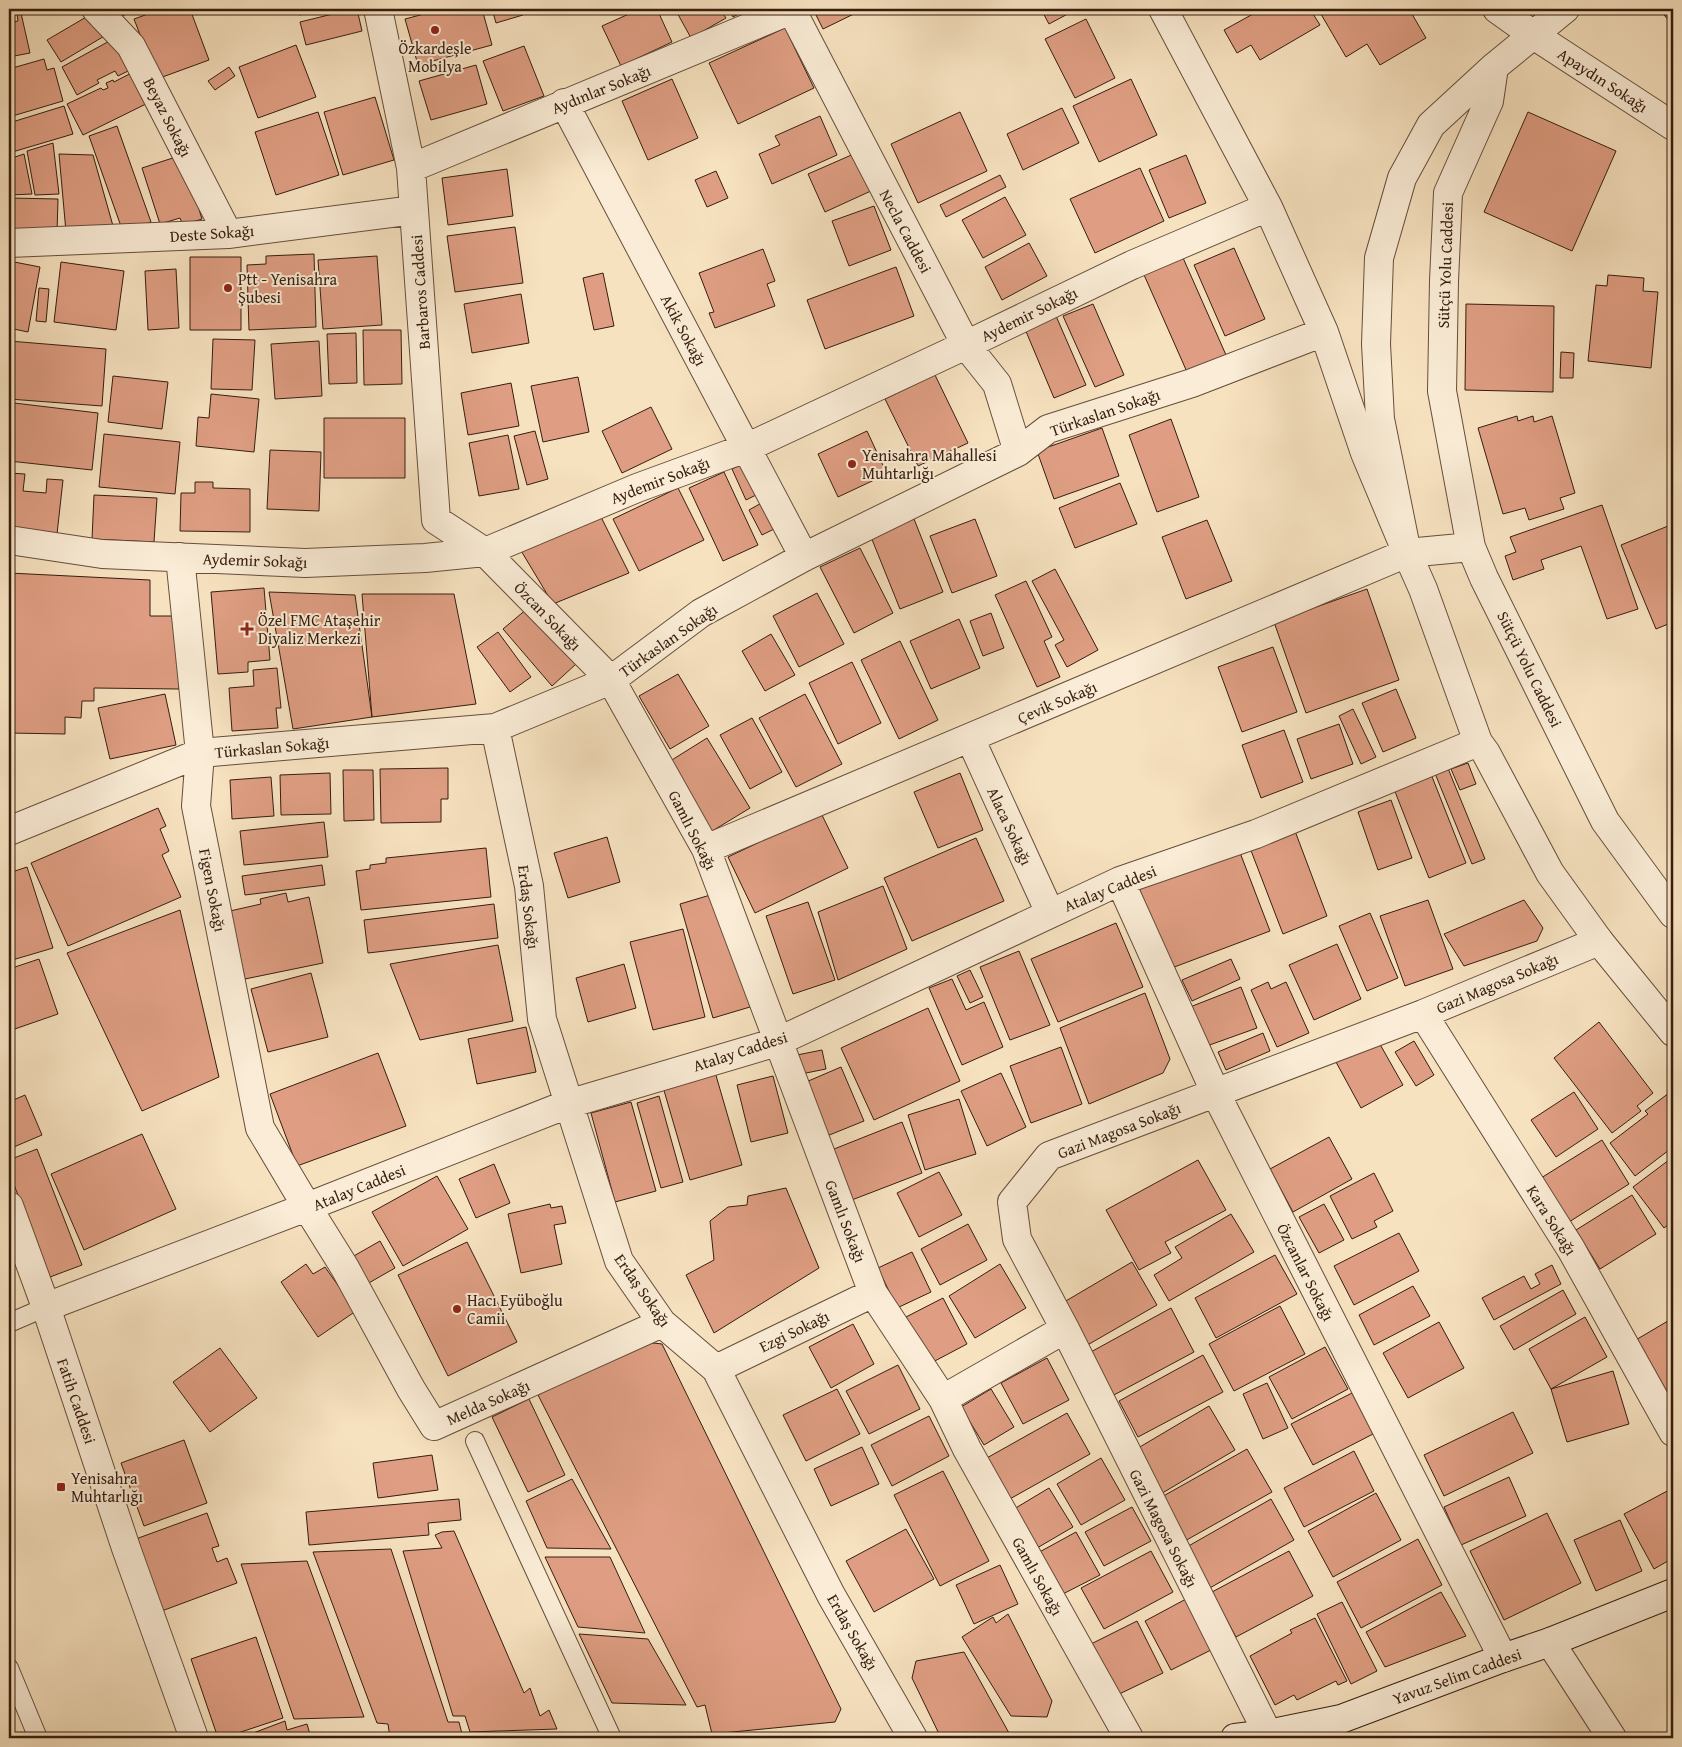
<svg xmlns="http://www.w3.org/2000/svg" width="1682" height="1747" viewBox="0 0 1682 1747" font-family="'Gentium Book Plus',serif">
<style>
.building{fill:#df9e83;stroke:#361d0f}
.lines{fill:none;stroke-linecap:round;stroke-linejoin:round}
.service-casing{stroke:#664e3b;stroke-width:20}
.minor-casing{stroke:#664e3b;stroke-width:30}
.tertiary-casing{stroke:#664e3b;stroke-width:30}
.secondary-casing{stroke:#361d0f;stroke-width:30}
.service{stroke:#faecd6;stroke-width:18}
.minor{stroke:#faecd6;stroke-width:28}
.tertiary{stroke:#faecd6;stroke-width:28}
.secondary{stroke:#faecd6;stroke-width:28}
.poi-dot{fill:#8f2418;stroke:#faecd6;stroke-width:2}
.labels{text-anchor:middle;dominant-baseline:central;stroke-width:4;stroke-linejoin:round;paint-order:stroke}
.poi-label{font-size:16px;fill:#361d0f;stroke:#faecd6;text-anchor:start}
.street-label{font-size:16px;fill:#361d0f;stroke:#faecd6}
</style>
<rect width="100%" height="100%" fill="#f7e2c0"/>
<filter id="stains"><feTurbulence type="fractalNoise" baseFrequency=".004" numOctaves="4"/><feColorMatrix values="0 0 0 0 .2 0 0 0 0 .09 0 0 0 0 .02 0 0 0 .5 -.17"/></filter>
<radialGradient id="worn" r=".72"><stop offset=".6" stop-color="#630" stop-opacity="0"/><stop offset="1" stop-color="#630" stop-opacity=".3"/></radialGradient>
<path class="building" d="M106,9H144L114,18Z
M162,9H190L209,60L157,79L134,19Z
M297,9H327L299,15Z
M353,9H357L362,31L306,45L300,22Z
M443,9H482L492,45L418,65L405,19Z
M492,9H521L523,15L496,23Z
M640,9H657L672,42L621,66L602,26Z
M675,9H720L726,18L691,38Z
M729,9H748L733,17Z
M813,9H864L823,29Z
M1041,9H1077L1049,24Z
M1262,9H1310L1320,25L1260,60L1251,45L1237,53L1224,30Z
M1318,9H1409L1426,38L1380,65L1367,44L1346,57Z
M1670,9H1673V25L1664,15Z
M21,13L30,53L9,57V23L18,21L17,14Z
M93,13L106,35L61,62L47,40Z
M1086,19L1115,78L1075,98L1045,39Z
M785,28L814,88L738,124L709,63Z
M115,38L132,69L118,76L115,71L97,80L99,83L77,95L62,67Z
M296,45L316,97L258,118L239,67Z
M524,46L544,96L503,111L483,61Z
M44,59L47,70L54,68L63,101L9,117V69Z
M476,65L487,104L431,120L419,81Z
M229,67L235,76L215,90L208,81Z
M137,70L152,101L83,135L67,104L101,88L103,90L108,88L106,83L113,80L114,82Z
M672,79L698,138L648,160L622,101Z
M1131,79L1157,135L1099,162L1073,106Z
M375,97L394,160L343,175L324,112Z
M64,106L73,134L9,153V123Z
M1062,108L1079,143L1023,170L1007,134Z
M318,112L339,175L276,195L255,132Z
M960,112L987,171L918,203L891,144Z
M1528,112L1616,151L1572,251L1484,212Z
M820,116L837,155L772,184L759,154L780,145L775,136Z
M117,126L151,222L123,232L89,136Z
M53,143L59,194L35,195L27,151Z
M856,153L873,190L825,212L808,174Z
M24,154L32,194L9,195V159Z
M59,154L93,155L115,233L66,232Z
M182,155L202,219L183,225L180,218L160,224L142,168Z
M1186,155L1206,203L1169,218L1149,170Z
M1140,168L1164,221L1095,253L1070,199Z
M507,169L513,216L448,225L442,178Z
M716,171L728,198L707,207L695,180Z
M1000,175L1006,187L946,217L940,205Z
M1005,197L1026,235L983,258L962,220Z
M9,198L58,199L57,233L9,232Z
M874,206L891,250L849,266L832,221Z
M515,227L523,283L455,292L447,236Z
M1029,243L1047,276L1002,300L985,267Z
M1234,248L1265,319L1225,336L1194,265Z
M763,249L775,281L767,284L775,306L715,328L709,313L714,312L699,273Z
M1180,251L1226,355L1187,372L1141,268Z
M314,254L316,327L249,330L247,265L266,264V256Z
M377,256L382,325L323,329L318,260Z
M190,257H241V330H190Z
M9,261L40,267L28,332L9,328Z
M61,262L124,271L116,330L54,322Z
M896,267L914,316L825,349L807,300Z
M176,269L179,328L148,330L145,271Z
M603,273L614,326L594,330L583,278Z
M1608,275L1644,278L1643,291L1658,292L1651,368L1588,361L1596,285L1607,286Z
M39,288L49,289L46,322L36,321Z
M521,294L529,343L472,353L464,304Z
M1093,304L1124,375L1095,387L1063,316Z
M1466,304L1554,306L1553,392L1465,390Z
M1056,316L1086,385L1054,398L1025,329Z
M363,330H401L402,384L364,385Z
M356,333L357,383L329,384L327,334Z
M213,339L255,340L252,390L211,389Z
M9,341L106,349L102,406L9,399Z
M319,341L322,396L275,399L271,344Z
M1561,352L1574,353L1573,378H1560Z
M935,375L968,443L918,466L885,399Z
M113,376L168,382L162,429L108,422Z
M578,377L589,432L543,442L531,386Z
M511,383L519,426L468,435L461,393Z
M211,394L259,399L254,452L196,446L198,417L209,418Z
M14,403L98,413L92,470L9,461Z
M651,407L672,449L622,473L602,431Z
M1517,416L1518,421L1533,416L1534,422L1552,416L1575,493L1560,498L1564,509L1529,520L1525,508L1503,514L1478,428Z
M324,418H405V478H324Z
M1171,419L1199,497L1157,512L1129,435Z
M1102,428L1119,476L1054,499L1037,451Z
M535,431L548,479L527,485L514,436Z
M867,431L887,474L838,497L818,454Z
M104,434L180,442L175,494L99,487Z
M508,435L519,489L479,496L469,443Z
M270,450L321,452L319,511L267,509Z
M743,464L758,494L746,500L732,469Z
M724,472L758,545L723,561L689,488Z
M9,473L25,474L23,491L46,493L47,479L63,480L57,534L9,530Z
M195,482H213V488L250,489V532L180,531L181,493H195Z
M1120,483L1137,524L1075,548L1059,508Z
M678,488L704,540L639,571L613,519Z
M94,495L157,498L154,542L92,539Z
M765,501L778,527L762,535L749,510Z
M1602,505L1638,609L1607,619L1581,546L1541,560L1544,569L1513,580L1505,556L1516,552L1510,537Z
M599,513L629,573L553,604L517,544Z
M914,519L943,592L900,609L871,537Z
M975,519L997,576L952,593L930,536Z
M1207,520L1232,581L1186,599L1162,537Z
M1673,524V622L1656,629L1621,545Z
M860,548L893,613L854,633L820,567Z
M1055,569L1098,650L1067,667L1055,645L1064,640L1032,581Z
M9,573L150,580V616H180L179,689L94,688V701H82L81,718L65,717V734L9,733Z
M1026,581L1052,637L1044,641L1060,677L1037,687L995,595Z
M264,588L270,660L248,662V672L218,674L211,592Z
M1367,589L1399,680L1306,713L1274,622Z
M269,592L355,595L372,717L293,729Z
M817,593L844,644L799,667L773,616Z
M362,594H454L476,704L372,717Z
M528,608L576,664L552,686L503,629Z
M991,613L1004,648L983,656L970,621Z
M959,619L980,668L931,689L910,641Z
M498,632L531,677L510,692L477,647Z
M771,634L795,675L765,691L742,651Z
M900,641L938,720L899,739L861,660Z
M1273,647L1297,712L1242,732L1218,667Z
M852,662L881,723L838,744L809,683Z
M277,668L281,708H276L278,728L232,731L229,688L254,686L253,670Z
M678,674L709,726L670,749L639,696Z
M1396,689L1416,738L1383,752L1362,703Z
M165,694L176,745L110,759L98,708Z
M805,694L842,764L796,787L759,718Z
M1353,709L1376,757L1361,764L1339,716Z
M752,718L782,772L750,789L720,735Z
M1339,724L1353,764L1311,779L1297,739Z
M1284,730L1303,782L1261,798L1242,745Z
M707,738L750,808L709,833L667,763Z
M1468,763L1476,784L1460,790L1451,769Z
M1447,766L1485,859L1472,864L1434,771Z
M448,768V799H441V822L381,823L380,769Z
M1429,769L1466,863L1429,878L1392,784Z
M343,770H373L374,820L344,821Z
M330,773L331,814L281,815L280,775Z
M960,773L983,830L938,848L914,792Z
M271,777L274,816L232,819L230,780Z
M1391,800L1412,858L1378,870L1358,812Z
M158,808L166,826L160,829L169,851L162,855L181,897L68,946L31,863Z
M821,813L848,868L755,913L728,857Z
M324,822L328,857L244,865L240,831Z
M1295,831L1327,916L1283,934L1250,848Z
M607,837L620,882L568,898L554,853Z
M976,838L1004,901L912,941L884,878Z
M486,848L491,897L361,910L356,871L370,869V865L386,863V858Z
M1239,850L1270,931L1169,969L1139,888Z
M322,865L325,885L245,895L242,876Z
M27,867L53,948L9,961V873Z
M883,886L907,949L838,980L818,912Z
M286,893L288,902L309,897L323,963L245,979L230,911L261,904L260,899Z
M717,893L750,1007L713,1018L680,904Z
M1428,900L1453,969L1405,986L1380,916Z
M1524,900L1543,928L1537,941L1464,966L1444,934Z
M808,902L835,980L793,994L766,916Z
M494,904L498,938L368,953L364,920Z
M180,910L219,1077L142,1111L67,953Z
M1370,913L1398,978L1367,991L1339,926Z
M1116,923L1143,987L1058,1022L1031,959Z
M683,929L705,1017L653,1030L630,942Z
M1337,944L1361,999L1314,1020L1289,965Z
M498,945L513,1021L420,1040L390,964Z
M1019,951L1050,1025L1010,1040L980,967Z
M39,959L58,1014L9,1031V969Z
M1231,959L1240,979L1192,1001L1182,980Z
M624,964L636,1008L588,1022L576,978Z
M970,970L983,997L970,1003L957,976Z
M311,973L328,1037L268,1052L251,989Z
M952,979L966,1010L984,1002L1003,1047L962,1065L929,988Z
M1268,982L1271,989L1286,982L1309,1033L1277,1047L1251,990Z
M1241,987L1257,1028L1204,1047L1190,1007Z
M1145,993L1170,1059L1163,1073L1089,1104L1060,1028Z
M928,1008L960,1081L874,1120L841,1048Z
M1599,1022L1653,1093L1637,1106L1641,1111L1612,1133L1554,1058Z
M526,1027L536,1072L477,1084L468,1039Z
M1263,1033L1270,1051L1226,1070L1218,1052Z
M1377,1039L1403,1085L1361,1108L1336,1062Z
M1414,1041L1434,1075L1416,1086L1395,1052Z
M1061,1047L1082,1104L1031,1123L1010,1066Z
M822,1050L826,1069L801,1074L797,1055Z
M378,1053L406,1126L297,1166L270,1094Z
M841,1067L864,1121L822,1138L799,1085Z
M715,1072L742,1165L690,1180L663,1087Z
M1001,1073L1026,1127L987,1146L961,1091Z
M773,1076L788,1133L751,1142L737,1085Z
M1673,1090V1147L1635,1176L1610,1143L1648,1114L1645,1111Z
M1574,1092L1598,1129L1556,1157L1531,1120Z
M25,1095L42,1135L9,1149V1102Z
M659,1096L683,1182L661,1188L637,1103Z
M959,1099L976,1154L925,1170L908,1115Z
M631,1102L656,1191L615,1202L591,1113Z
M902,1122L922,1173L844,1203L824,1153Z
M142,1134L176,1209L84,1250L51,1174Z
M1329,1137L1352,1179L1293,1212L1270,1169Z
M1602,1140L1629,1184L1569,1222L1541,1178Z
M37,1149L82,1265L50,1277L9,1172V1160Z
M1673,1157V1221L1664,1228L1633,1187Z
M1198,1160L1226,1210L1165,1242L1171,1253L1139,1270L1106,1210Z
M494,1164L510,1203L476,1218L459,1179Z
M939,1172L962,1215L919,1237L897,1193Z
M1374,1173L1393,1211L1374,1221L1377,1227L1352,1239L1330,1196Z
M437,1176L468,1229L403,1266L372,1212Z
M786,1188L819,1268L714,1333L686,1275L714,1260L710,1221L728,1207L747,1205L748,1196Z
M1632,1195L1656,1234L1600,1269L1576,1230Z
M550,1204L551,1208L562,1206L566,1223L554,1225L562,1264L521,1273L508,1214Z
M1324,1204L1344,1240L1319,1253L1299,1217Z
M1231,1214L1254,1252L1169,1301L1154,1275L1182,1258L1175,1247Z
M968,1224L987,1260L940,1285L921,1249Z
M1399,1233L1419,1271L1354,1305L1334,1266Z
M380,1241L395,1268L367,1284L352,1257Z
M467,1242L517,1342L448,1376L398,1275Z
M912,1252L931,1292L897,1308L878,1268Z
M1275,1255L1297,1294L1216,1338L1195,1298Z
M1132,1262L1157,1305L1084,1347L1059,1305Z
M306,1264L313,1274L325,1267L356,1311L318,1337L281,1282Z
M1000,1264L1026,1308L975,1338L949,1296Z
M1552,1265L1561,1284L1494,1320L1482,1298L1524,1276L1531,1289L1540,1284L1535,1274Z
M1413,1286L1430,1316L1374,1345L1359,1315Z
M1563,1290L1576,1314L1514,1350L1500,1326Z
M943,1298L967,1344L931,1363L906,1317Z
M1280,1306L1305,1354L1234,1391L1209,1344Z
M1171,1308L1194,1352L1112,1396L1089,1353Z
M1585,1317L1607,1357L1551,1389L1529,1349Z
M1673,1318V1409L1634,1341Z
M1439,1322L1464,1368L1408,1398L1383,1353Z
M853,1324L874,1364L831,1388L809,1347Z
M645,1342L662,1344L841,1709L835,1722L712,1734L705,1705L697,1707L538,1395Z
M1325,1347L1348,1389L1292,1419L1269,1377Z
M220,1348L257,1398L210,1432L173,1382Z
M1203,1355L1223,1392L1138,1437L1119,1401Z
M1047,1358L1069,1400L1023,1424L1001,1383Z
M898,1365L920,1409L869,1434L846,1391Z
M1613,1371L1629,1424L1567,1442L1551,1389Z
M1267,1383L1288,1428L1263,1439L1243,1394Z
M837,1389L860,1434L806,1461L783,1415Z
M991,1389L1014,1427L984,1445L961,1407Z
M1352,1393L1373,1434L1313,1465L1291,1424Z
M529,1399L565,1475L528,1492L492,1417Z
M1209,1406L1235,1450L1159,1495L1133,1451Z
M1513,1412L1533,1453L1444,1496L1424,1455Z
M1067,1413L1090,1454L1008,1500L985,1459Z
M929,1416L949,1456L892,1486L871,1445Z
M184,1440L207,1503L144,1526L121,1463Z
M862,1447L879,1484L831,1506L814,1469Z
M1247,1449L1272,1492L1183,1542L1158,1499Z
M1354,1451L1374,1491L1304,1527L1284,1488Z
M432,1455L438,1490L378,1498L373,1463Z
M1101,1458L1125,1500L1081,1525L1057,1484Z
M943,1471L989,1561L940,1586L894,1495Z
M1509,1477L1526,1516L1461,1545L1444,1507Z
M572,1479L611,1549L547,1548L526,1501Z
M1049,1488L1073,1527L1037,1548L1014,1509Z
M1671,1489L1673,1494V1558L1654,1569L1624,1514Z
M1376,1493L1401,1540L1333,1577L1308,1531Z
M459,1499L461,1520L428,1523L429,1535L309,1545L306,1512Z
M1271,1499L1294,1540L1208,1589L1185,1548Z
M1132,1507L1151,1541L1104,1566L1085,1532Z
M207,1513L219,1546L212,1548L217,1562L227,1558L237,1583L159,1612L133,1540Z
M1547,1513L1581,1583L1504,1620L1470,1551Z
M1620,1520L1642,1571L1596,1591L1574,1540Z
M906,1529L934,1579L874,1612L846,1561Z
M454,1531L524,1693L530,1688L540,1716L549,1710L557,1729L470,1732L465,1716H453L403,1551L442,1548L435,1535L442,1532Z
M1076,1532L1100,1575L1057,1597L1034,1555Z
M1418,1539L1442,1585L1361,1628L1337,1582Z
M391,1549L448,1722H459L462,1734L425,1738H390L388,1724L377,1723L313,1552Z
M1151,1551L1173,1592L1104,1629L1081,1588Z
M1289,1551L1313,1596L1236,1637L1212,1592Z
M545,1557H610L645,1633L578,1627Z
M307,1561L364,1717L294,1719L241,1564Z
M1000,1565L1018,1604L974,1624L956,1585Z
M1441,1592L1466,1636L1385,1667L1366,1632Z
M1186,1599L1213,1649L1171,1670L1145,1621Z
M1342,1602L1377,1671L1351,1684L1317,1614Z
M1008,1614L1052,1701L1047,1717L1011,1716L962,1637L993,1617L996,1623Z
M1315,1618L1347,1681L1338,1685L1336,1681L1297,1700L1294,1695L1275,1705L1250,1656L1292,1633L1290,1630Z
M1137,1621L1163,1673L1113,1697L1087,1646Z
M579,1634L648,1639L686,1705L612,1703Z
M256,1637L283,1718L223,1738H218L191,1659Z
M964,1652L1009,1733L992,1738H941L912,1678L916,1661Z
M285,1721L287,1730L307,1724L311,1738H240Z"/>
<g class="lines">
<defs>
<path id="service" d="M9,1323L46,1307
M475,1441L612,1738
M9,1668L38,1738"/>
<path id="minor" d="M96,9L131,46L228,234
M378,9L411,168L436,520L485,552L611,680L706,849L873,1293L943,1399L967,1449L1129,1738
M791,9L966,345L997,384L1018,452
M1497,9L1532,34L1673,126
M564,103L804,557
M411,168L791,10
M9,243L228,234L414,210
M9,540L102,554L305,563L425,558L485,552L637,488L746,448L966,345L1132,265L1268,207
M180,557L200,753L196,806L260,1128L307,1207L345,1268L411,1389L434,1426L662,1323
M495,728L529,886L542,1019L619,1261L662,1323L716,1369L831,1595L913,1738
M970,738L1050,913
M9,831L200,753L495,728L611,680L701,613L804,557L1018,452L1048,429L1192,383L1324,332
M706,849L1407,553L1365,453L1324,332L1268,207L1163,9
M1120,881L1216,1094L1503,1658
M1423,1014L1571,1249L1673,1432
M46,1307L307,1207L568,1104L777,1042L1120,881L1256,834L1478,742
M716,1369L873,1293
M943,1399L1065,1329
M1550,1642L1612,1738
M1268,1734L1065,1329L1017,1239L1012,1202L1049,1156L1423,1014L1599,941"/>
<path id="tertiary" d="M1565,9L1494,67L1431,125L1402,178L1379,258L1376,344L1380,419L1407,553L1423,589L1478,742L1486,753L1550,873L1599,941L1673,1032
M1494,67L1489,101L1448,193L1444,281L1442,391L1471,547L1484,578L1605,821L1673,914
M1407,553L1471,547
M9,1206L46,1307L126,1548L194,1738"/>
<path id="secondary" d="M1235,1738L1268,1734L1341,1719L1503,1658L1550,1642L1673,1593"/>
</defs>
<use href="#service" class="service-casing"/>
<use href="#minor" class="minor-casing"/>
<use href="#tertiary" class="tertiary-casing"/>
<use href="#secondary" class="secondary-casing"/>
<use href="#service" class="service"/>
<use href="#minor" class="minor"/>
<use href="#tertiary" class="tertiary"/>
<use href="#secondary" class="secondary"/>
</g>
<g class="poi-dot">
<circle cx="435" cy="30" r="5"/>
<circle cx="228" cy="288" r="5"/>
<circle cx="852" cy="464" r="5"/>
<path d="M244.5 621.5h5v5h5v5h-5v5h-5v-5h-5v-5h5z"/>
<circle cx="457" cy="1309" r="5"/>
<rect x="56" y="1482" width="10" height="10" rx="2.5"/>
</g>
<g class="labels">
<g class="poi-label">
<text x="435" y="48" text-anchor="middle">Özkardeşle<tspan x="435" dy="18">Mobilya</tspan></text>
<text x="238" y="279">Ptt - Yenisahra<tspan x="238" dy="18">Şubesi</tspan></text>
<text x="862" y="455">Yenisahra Mahallesi<tspan x="862" dy="18">Muhtarlığı</tspan></text>
<text x="258" y="620">Özel FMC Ataşehir<tspan x="258" dy="18">Diyaliz Merkezi</tspan></text>
<text x="467" y="1300">Hacı Eyüboğlu<tspan x="467" dy="18">Camii</tspan></text>
<text x="71" y="1478">Yenisahra<tspan x="71" dy="18">Muhtarlığı</tspan></text>
</g>
<g class="street-label">
<text transform="translate(1603 80) rotate(33)">Apaydın Sokağı</text>
<text transform="translate(601 89) rotate(-22)">Aydınlar Sokağı</text>
<text transform="translate(168 117) rotate(63)">Beyaz Sokağı</text>
<text transform="translate(906 231) rotate(62)">Necla Caddesi</text>
<text transform="translate(212 233) rotate(-4)">Deste Sokağı</text>
<text transform="translate(1445 265) rotate(-88)">Sütçü Yolu Caddesi</text>
<text transform="translate(420 292) rotate(-94)">Barbaros Caddesi</text>
<text transform="translate(1029 314) rotate(-26)">Aydemir Sokağı</text>
<text transform="translate(684 330) rotate(62)">Akik Sokağı</text>
<text transform="translate(1105 412) rotate(-19)">Türkaslan Sokağı</text>
<text transform="translate(660 480) rotate(-21)">Aydemir Sokağı</text>
<text transform="translate(255 560) rotate(2)">Aydemir Sokağı</text>
<text transform="translate(548 616) rotate(46)">Özcan Sokağı</text>
<text transform="translate(668 640) rotate(-35)">Türkaslan Sokağı</text>
<text transform="translate(1530 669) rotate(64)">Sütçü Yolu Caddesi</text>
<text transform="translate(1057 702) rotate(-23)">Çevik Sokağı</text>
<text transform="translate(272 747) rotate(-5)">Türkaslan Sokağı</text>
<text transform="translate(1010 826) rotate(65)">Alaca Sokağı</text>
<text transform="translate(693 830) rotate(63)">Gamlı Sokağı</text>
<text transform="translate(1110 888) rotate(-22)">Atalay Caddesi</text>
<text transform="translate(213 890) rotate(79)">Figen Sokağı</text>
<text transform="translate(529 907) rotate(83)">Erdaş Sokağı</text>
<text transform="translate(1497 983) rotate(-23)">Gazi Magosa Sokağı</text>
<text transform="translate(740 1051) rotate(-18)">Atalay Caddesi</text>
<text transform="translate(1119 1130) rotate(-21)">Gazi Magosa Sokağı</text>
<text transform="translate(359 1187) rotate(-22)">Atalay Caddesi</text>
<text transform="translate(1552 1220) rotate(58)">Kara Sokağı</text>
<text transform="translate(846 1221) rotate(69)">Gamlı Sokağı</text>
<text transform="translate(1306 1272) rotate(63)">Özcanlar Sokağı</text>
<text transform="translate(643 1290) rotate(55)">Erdaş Sokağı</text>
<text transform="translate(794 1331) rotate(-26)">Ezgi Sokağı</text>
<text transform="translate(77 1401) rotate(71)">Fatih Caddesi</text>
<text transform="translate(488 1402) rotate(-24)">Melda Sokağı</text>
<text transform="translate(1164 1528) rotate(63)">Gazi Magosa Sokağı</text>
<text transform="translate(1038 1576) rotate(61)">Gamlı Sokağı</text>
<text transform="translate(853 1632) rotate(60)">Erdaş Sokağı</text>
<text transform="translate(1457 1676) rotate(-20)">Yavuz Selim Caddesi</text>
</g>
</g>
<rect width="1682" height="1747" fill="none" stroke="#f7e2c0" stroke-width="30"/>
<rect x="10" y="10" width="1662" height="1727" fill="none" stroke="#361d0f" stroke-width="2.5"/>
<rect x="15" y="15" width="1652" height="1717" fill="none" stroke="#361d0f"/>
<rect width="100%" height="100%" filter="url(#stains)"/>
<rect width="100%" height="100%" fill="url(#worn)"/>
</svg>
